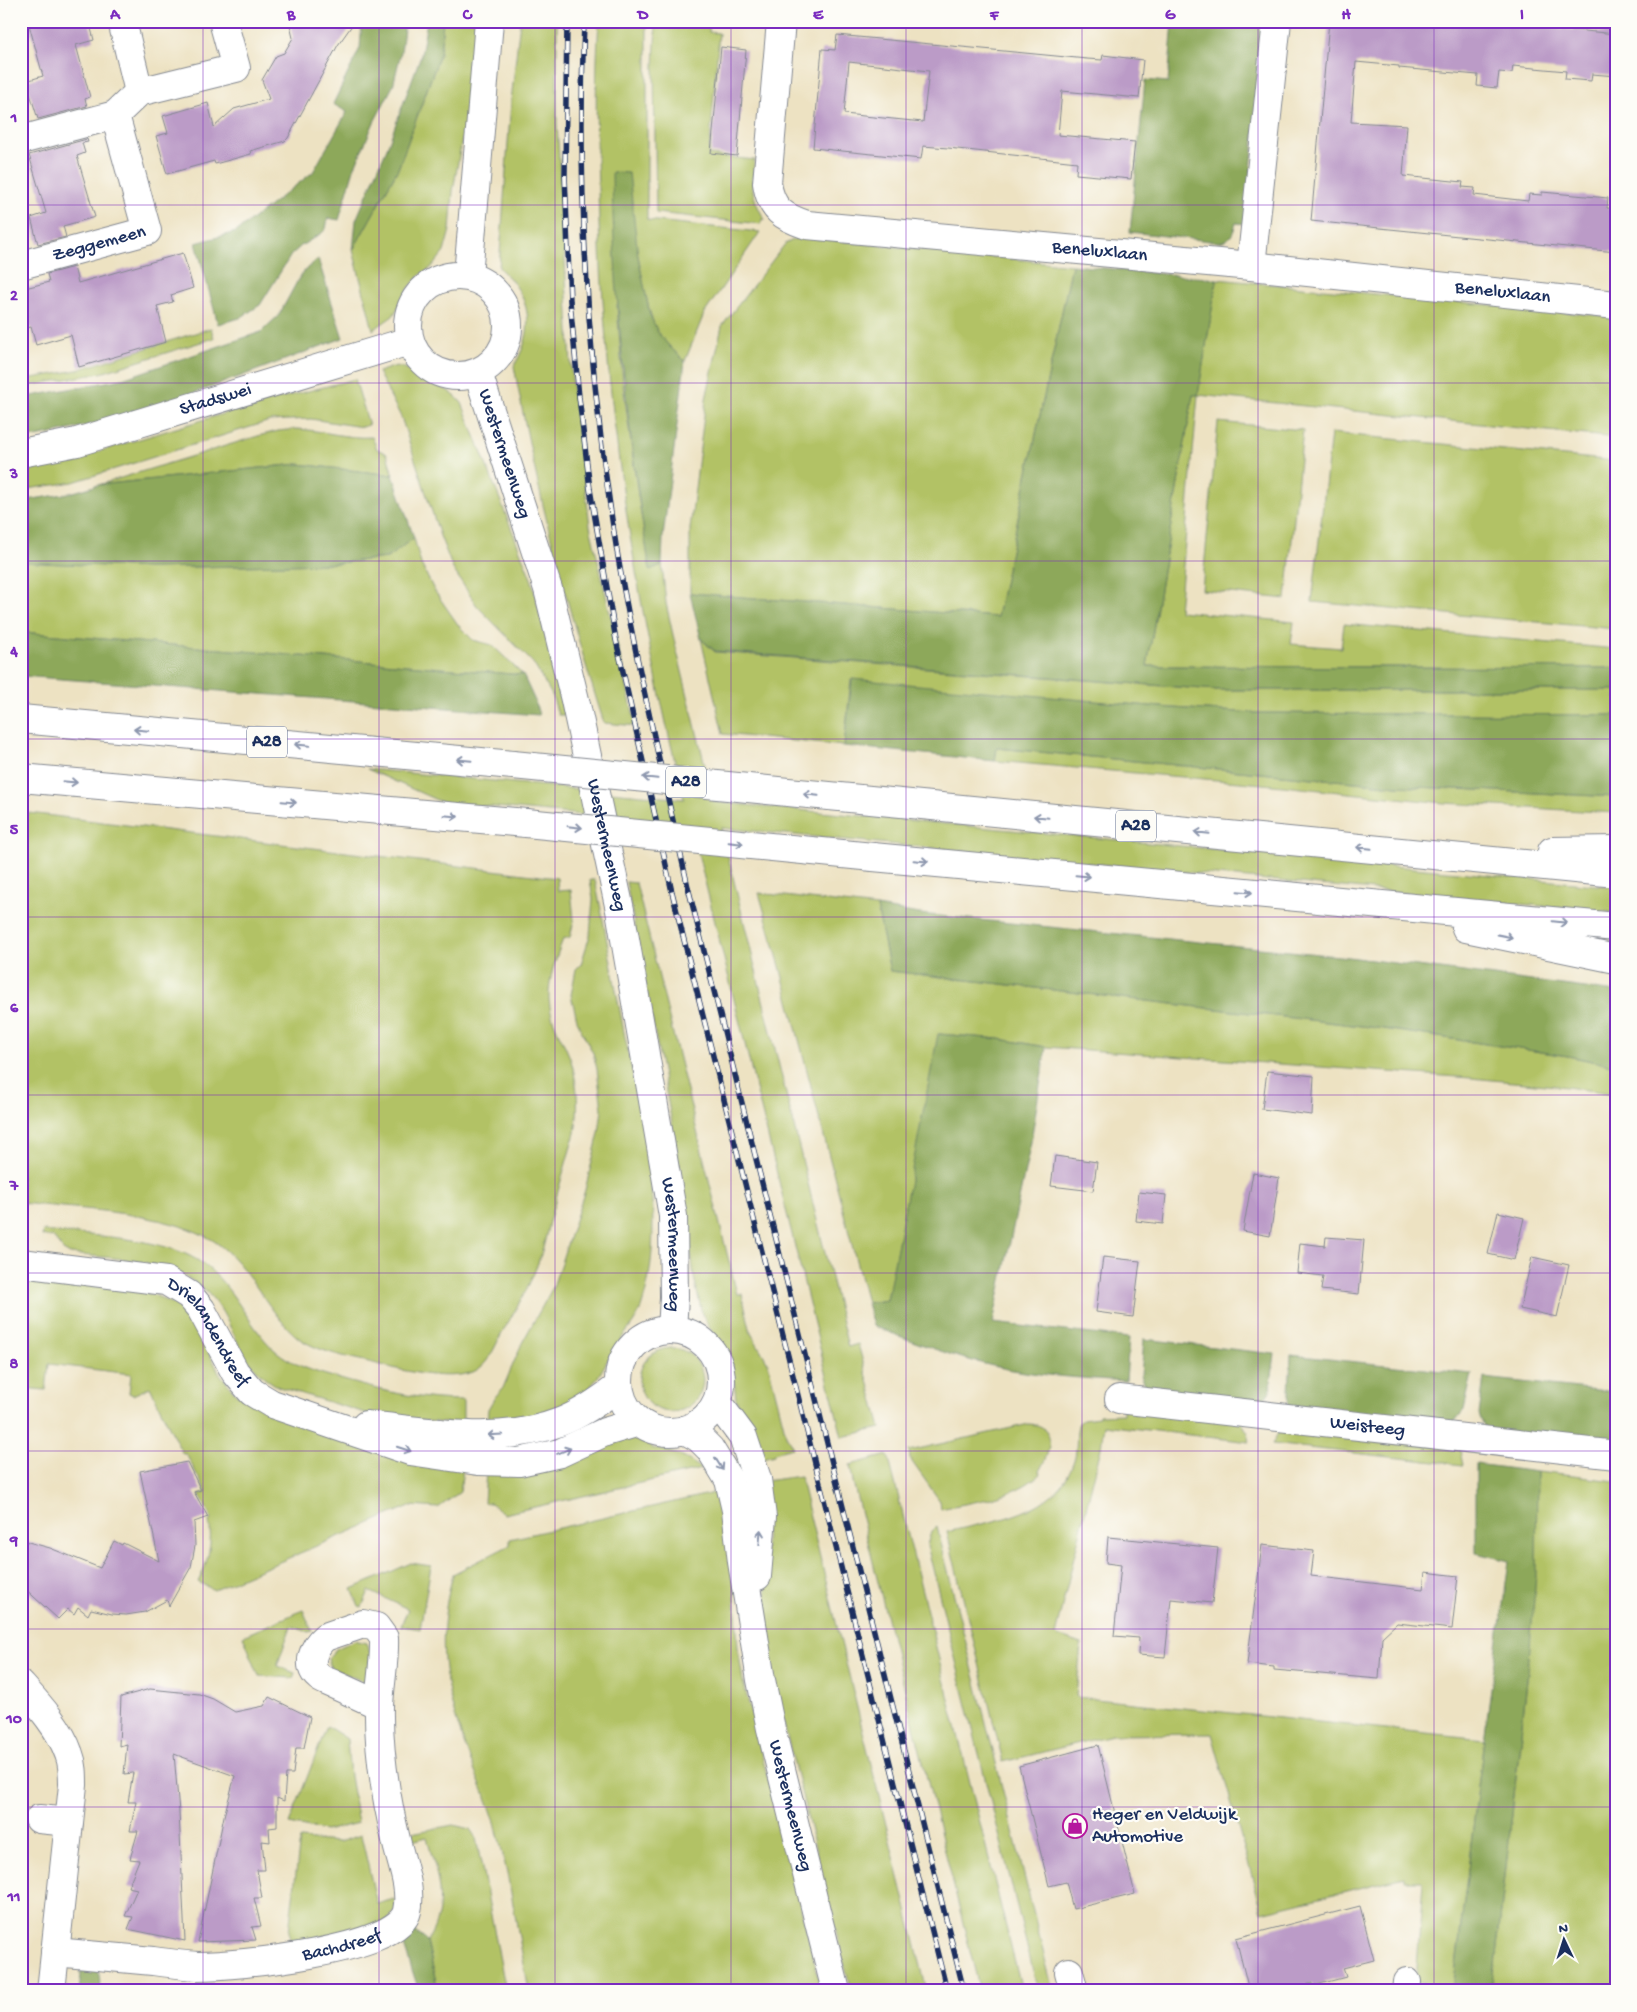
<svg xmlns="http://www.w3.org/2000/svg" width="1637" height="2012" viewBox="0 0 1637 2012" font-family="'Gochi Hand',sans-serif">
<style>
.green{fill:#b2c265;stroke:#667862}
.forest{fill:#8da85a;stroke:#546c5c}
.building{fill:#bb9bc7;fill-rule:evenodd}
.lines{fill:none;stroke-linecap:round;stroke-linejoin:round}
.minor-casing{stroke:#848890;stroke-width:30}
.highway-casing{stroke:#848890;stroke-width:30}
.minor{stroke:#fff;stroke-width:28}
.highway{stroke:#fff;stroke-width:28}
.rail-casing{stroke:#1b2f5e;stroke-width:5.5}
.rail{stroke:#fdfcf7;stroke-width:4;stroke-dasharray:11;stroke-linecap:butt}
.highway-bridge-casing{stroke:#848890;stroke-width:30;stroke-linecap:butt}
.highway-bridge{stroke:#fff;stroke-width:28}
.oneway{stroke:#8d97ae}
.grid{fill:none;stroke:#7b2cbf;stroke-width:1;stroke-opacity:0.55}
.labels{text-anchor:middle;dominant-baseline:central;stroke-width:4.5;stroke-linejoin:round;paint-order:stroke}
.shield{fill:#fdfcf7;stroke:#5f6c8c;stroke-width:1}
.shield-label{font-size:18px;font-weight:bold;fill:#1b2f5e}
.street-label{font-size:19px;fill:#1b2f5e;stroke:#fdfcf7}
.poi-label{font-size:19px;fill:#1b2f5e;stroke:#fdfcf7;text-anchor:start}
.neatline{fill:none;stroke:#7b2cbf;stroke-width:2}
.grid-label{font-size:16px;text-anchor:middle;font-weight:bold;fill:#7b2cbf}
</style>
<rect width="100%" height="100%" fill="#fdfcf7"/>
<filter id="ink" filterUnits="userSpaceOnUse"><feTurbulence type="fractalNoise" baseFrequency=".02" numOctaves="2"/><feDisplacementMap in="SourceGraphic" scale="10" xChannelSelector="R" yChannelSelector="G"/><feConvolveMatrix kernelMatrix="1 2 1 2 8 2 1 2 1" color-interpolation-filters="sRGB"/></filter>
<filter id="wash" filterUnits="userSpaceOnUse"><feTurbulence type="fractalNoise" baseFrequency=".0096" numOctaves="4" result="noise"/><feDisplacementMap in="SourceGraphic" scale="20" xChannelSelector="R" yChannelSelector="G"/><feGaussianBlur stdDeviation="1.12" result="paint"/><feColorMatrix in="noise" values="0 0 0 0 0 0 0 0 0 0 0 0 0 0 0 0 0 1.4 0 .05"/><feComposite in="paint" operator="in"/></filter>
<g filter="url(#wash)">
<rect width="100%" height="100%" fill="#ede2c2"/>
<path class="green" d="M443,21H477L476,59L453,191L450,230L444,252L431,268L420,275L409,288L393,316L373,330L353,250L398,169L440,54Z
M520,21H557V124L572,382L590,526L636,726L604,723C566,606 536,487 514,366C536,329 532,296 499,268L511,101Z
M599,21H647V220L760,232L704,314L685,361C676,353 667,345 660,336C648,319 643,277 638,256L617,305L623,384L638,496L650,569L662,565L666,603L673,635L714,802L1616,887V913L721,828L848,1347L858,1344L881,1428L842,1437L691,825L441,802L367,769L684,799C634,598 602,394 598,187C596,132 595,76 599,21Z
M656,21H710L709,32L719,33L709,155L755,160C751,187 751,196 765,220L762,219L761,224L656,213L654,67Z
M799,237L1072,265L997,617L690,593V529L706,399L722,326L785,244Z
M1217,279L1616,317V438L1198,395L1179,611L1294,622L1291,644L1341,648L1344,624L1616,649V668L1147,666L1193,395L1198,394Z
M211,328L214,338L101,373L21,387V380L77,370Z
M396,366C409,368 415,373 426,379C441,388 450,389 462,403L532,581L564,715H558L552,695L533,663L477,606L453,569L440,536L401,417L378,372Z
M355,379L369,425L362,427L311,419L270,421L73,482L21,490V467L87,455L242,408Z
M1218,422L1303,430L1286,599L1202,590Z
M296,429C322,430 346,439 372,437L377,449L387,454L393,475L298,464L98,485L258,436L278,431Z
M1331,433L1616,461V629L1312,602Z
M414,538L421,564L434,590L459,626L473,640L492,645L523,675L21,632V562L150,568L327,564L387,558Z
M701,639L715,652L1216,690H1616V715L1256,713L1172,708L851,680L844,746L723,734Z
M997,748L1397,786L1616,797V813L1444,803L1263,784L995,761Z
M21,812L557,878L558,891L571,890L574,920L570,937L563,939C556,958 548,979 549,999C551,1027 565,1040 572,1064C578,1087 579,1110 575,1133C566,1162 558,1192 549,1222C546,1236 543,1250 538,1263C529,1288 514,1312 501,1335C494,1348 488,1366 473,1372C448,1381 407,1372 381,1365C355,1358 315,1353 295,1335C264,1307 249,1265 214,1241C169,1212 75,1209 21,1203Z
M590,880H595C606,931 614,982 624,1032C641,1115 669,1226 641,1308C635,1324 623,1335 614,1349C603,1368 595,1386 577,1400C552,1419 517,1419 487,1424L488,1409L495,1397L503,1388L522,1343L553,1287L585,1190L599,1133L602,1109L597,1069L593,1053L578,1024L571,995L576,969L581,964L590,935L593,899Z
M626,882L636,883L737,1294H742L751,1333L768,1363L786,1435L793,1448L774,1453V1455L759,1459L746,1422L736,1399L732,1364L722,1346L712,1332L702,1314L694,1277L682,1182L671,1118Z
M759,893L877,907L890,971L1370,1027L1568,1056L1616,1066V1094L1567,1087L1471,1078L1046,1047L1000,1039L939,1034L887,1300L867,1303L781,970Z
M43,1231C88,1236 151,1236 192,1257C226,1275 240,1310 264,1339C285,1365 316,1372 347,1381C386,1392 422,1400 463,1400V1425L372,1415L279,1387C245,1368 240,1344 223,1313C191,1258 126,1260 70,1254L63,1250L53,1237L42,1236Z
M21,1278L140,1291L154,1295L174,1304L185,1312L194,1324L220,1374L236,1394L463,1469L460,1492L438,1508L410,1506L214,1590L198,1582C208,1563 213,1542 209,1521L212,1519L199,1494L206,1492L186,1454H183L178,1445L150,1387L133,1395L129,1393L131,1374L49,1364L46,1390L21,1388Z
M639 1380a32 32 0 1 1 64 0a32 32 0 1 1-64 0Z
M1123,1407L1241,1421L1248,1433L1250,1442L1104,1425L1101,1448L1055,1635L1081,1644L1076,1697L1484,1739L1453,1991H1424L1425,1984L1416,1982L1423,1880H1404V1877L1262,1912L1212,1734L1112,1735L1003,1762L947,1532C994,1520 1058,1515 1074,1460C1078,1448 1075,1433 1079,1422L1083,1419L1099,1417V1415L1123,1414Z
M1029,1424C1060,1425 1049,1455 1039,1471L1040,1474C1014,1498 974,1501 941,1509L940,1501L910,1459L909,1451Z
M1282,1426L1459,1447L1463,1465L1272,1444Z
M619,1438H636L651,1442L652,1448C672,1451 686,1457 702,1469L504,1514L491,1503H484L486,1470Z
M888,1455L1022,1991H980L853,1482L850,1465Z
M1537,1472L1616,1481V1991H1492L1528,1671Z
M800,1476L927,1991H851L782,1716L773,1675L766,1613L765,1481Z
M718,1492L733,1559L738,1648L743,1681L822,1991H529C518,1935 510,1878 495,1823C490,1804 480,1785 473,1767C446,1697 433,1649 453,1574L510,1545V1539Z
M937,1527L1053,1991H1038L927,1545L931,1532Z
M411,1563L431,1566L420,1629L401,1626L408,1609L369,1591L362,1607L359,1606L352,1589Z
M303,1610L312,1631L308,1632L291,1626L277,1666L295,1673L293,1678L259,1676L243,1636Z
M355,1640L366,1643L371,1654L365,1682L331,1668L328,1658L336,1649Z
M327,1726L347,1739L350,1776L358,1823L325,1831L289,1824Z
M453,1825L470,1829L476,1838L506,1991H438L427,1941C450,1906 436,1874 427,1837L408,1842L406,1834Z
M361,1835L377,1904L394,1899L396,1910L381,1929L290,1945L289,1931L300,1839L339,1842Z"/>
<path class="forest" d="M362,21H405L401,52L393,86L374,122L354,169L339,220L328,218L326,229L322,233L301,246L291,255L260,305L240,318L218,324L196,243L236,232L313,172L347,112L333,104L360,48Z
M427,21H443L440,54L398,169L353,250L356,220L387,148L421,55Z
M1173,21H1265L1246,224L1236,223C1233,234 1231,240 1219,242L1130,232L1145,80L1168,82Z
M612,172L629,173L638,256L650,315L659,334L671,348L685,361L663,537L662,565L650,570C628,438 614,306 612,172Z
M318,259L343,338C257,370 170,405 81,427C61,432 41,436 21,440V398L122,379L261,332L279,315L299,278L307,268Z
M1072,265L1217,279L1198,395H1193L1147,666L1616,668V690H1216L715,651L701,639L690,593L997,617Z
M298,464L393,475L414,538L387,558L327,564L150,568L21,562V501L70,493L98,485Z
M21,632L523,675L535,701L539,715L21,676Z
M852,679L1172,708L1256,713L1616,715V797L1397,786L997,748L995,761L844,746Z
M877,907L920,914L1349,957L1616,992V1066L1568,1056L1370,1027L890,971Z
M938,1034L1000,1039L1046,1047L1031,1142L993,1323L1129,1338L1126,1381C1081,1378 1036,1376 993,1366C952,1357 912,1341 873,1326L867,1303L887,1300Z
M1144,1339L1275,1354L1270,1391L1259,1407L1149,1394L1141,1375Z
M1291,1355L1472,1374L1464,1410L1450,1427L1288,1410Z
M1484,1378L1616,1392V1445L1485,1430L1479,1414Z
M1476,1464L1537,1472L1536,1575L1528,1671L1492,1991H1453L1484,1739L1509,1561L1476,1553Z
M413,1930L427,1941L438,1991H419L404,1946L405,1937Z
M82,1967C101,1969 102,1973 100,1991H79Z"/>
<g id="blocks">
<path class="building" d="M28,21H89L94,40L76,45L90,97L85,99L87,106L38,119L26,81L43,76Z
M289,21H355L338,45L288,138L285,141L250,151L251,154L215,164L214,161L167,174L156,136L168,133L163,116L208,103L214,127L234,109L269,99L262,80L276,56L284,53L293,38Z
M1329,21H1481L1616,34V76L1592,74L1591,81L1565,79L1566,71L1513,66L1512,73L1499,72L1497,88L1477,86L1478,75L1399,68V66L1356,62L1351,122L1407,125L1403,176L1463,182L1462,187L1475,188L1474,195L1528,201L1529,194L1542,195V192L1608,198L1607,208L1616,209V252L1311,221Z
M837,35L1087,59L1102,60L1103,55L1143,60L1139,98L1062,91L1058,135L1135,142L1131,179L1076,174L1077,162L948,148L923,146L921,159L813,148L822,49L835,50ZM849,62L929,71L923,122L844,114Z
M721,47L746,50L737,156L711,153Z
M87,139L88,142L82,143L85,153L77,156L95,217L63,226L66,237L38,244L31,218L46,213L29,155Z
M183,253L193,288L171,295L173,302L157,306L166,342L79,367L71,335L36,345L31,327L21,329V289L49,282L47,274L74,267L78,283Z
M1267,1071L1314,1076L1312,1115L1262,1109Z
M1055,1156L1097,1162L1093,1191L1051,1186Z
M1253,1173L1279,1178L1270,1236L1243,1231Z
M1139,1192L1166,1195L1163,1224L1136,1221Z
M1498,1212L1524,1218L1514,1260L1488,1254Z
M1326,1237L1364,1240L1359,1294L1321,1290L1323,1276L1297,1273L1300,1243L1325,1246Z
M1103,1257L1140,1261L1133,1317L1096,1312Z
M1532,1257L1569,1265L1557,1317L1520,1309Z
M187,1462L201,1490L194,1492L208,1517L194,1522L195,1546L191,1567L169,1606L167,1600L145,1612L126,1615L112,1614L91,1609L88,1615L78,1607L74,1614L68,1609L58,1619L21,1585V1540L50,1548L100,1568L114,1541L122,1545L123,1543L159,1561L140,1471Z
M1108,1537L1218,1548L1212,1603L1171,1599L1165,1657L1138,1655L1139,1638L1114,1636L1121,1565L1106,1563Z
M1262,1545L1314,1551L1311,1576L1423,1589L1425,1572L1458,1576L1452,1629L1397,1623L1382,1637L1379,1679L1274,1670V1667L1247,1664Z
M150,1689L199,1694L213,1699L235,1712L264,1706L269,1697L310,1717L304,1748H296L293,1774H286L284,1801L277,1798V1827L269,1828L270,1842L262,1841L265,1870H257L262,1898H254L261,1926L252,1927L256,1940L198,1942L224,1816L235,1776L174,1754L179,1812L185,1941L128,1929L133,1917L125,1916L137,1889L128,1887L139,1860L130,1859L138,1831H130L136,1802H128L133,1773L124,1774L127,1744L119,1746L121,1697Z
M1098,1745L1135,1894L1073,1909L1066,1882L1049,1886L1019,1766Z
M1360,1906L1374,1960L1343,1968L1346,1977L1312,1986V1983L1280,1991H1249L1236,1938Z"/>
</g>
</g>
<g filter="url(#ink)">
<use href="#blocks" fill-opacity="0" stroke="#848890" stroke-width="1"/>
<g class="lines">
<defs>
<g id="minor">
<path d="M122,21L139,92"/>
<path id="s1" d="M781,21L767,183C771,210 783,217 807,225L1251,266L1616,305"/>
<path d="M21,140L115,115L139,92L236,68L223,21"/>
<path id="s2" d="M21,265L147,231L115,115"/>
<path d="M1251,266L1277,21"/>
<circle cx="458" cy="326" r="50"/>
<path d="M468,276L489,21"/>
<path id="s3" d="M478,373L548,589L575,700L620,910L673,1216L674,1297L672,1330"/>
<path id="s4" d="M21,453L77,442L409,341"/>
<path id="s5" d="M21,1263L166,1281L189,1295L201,1309L235,1372L252,1392L272,1404L410,1451L478,1461L519,1462L560,1453L605,1432L639,1422"/>
<circle cx="670" cy="1381" r="51"/>
<path id="s6" d="M1119,1399L1616,1455"/>
<path d="M717,1402L743,1437L757,1479L762,1517L757,1576"/>
<path d="M366,1425C429,1431 498,1446 560,1422C581,1414 601,1400 619,1386"/>
<path id="s7" d="M685,1430L699,1438L710,1449L729,1480L736,1510L742,1562L761,1680L771,1729L836,1991"/>
<path d="M21,1685C39,1705 60,1728 69,1754C73,1764 73,1775 73,1785L51,1991"/>
<path d="M39,1819L69,1822"/>
<path id="s8" d="M55,1952C88,1955 120,1958 153,1961C168,1963 183,1965 198,1966C235,1966 399,1951 407,1911C412,1890 402,1865 397,1844C386,1799 378,1753 379,1706C380,1683 385,1661 384,1638L376,1627L363,1624L325,1637C314,1646 305,1666 319,1677C322,1680 329,1682 333,1684C348,1691 364,1698 379,1705"/>
<path d="M1069,1972L1074,1991"/>
<path d="M1406,1991L1407,1982"/>
</g>
<path id="highway" d="M21,719L513,765
M21,778L526,823
M860,799L1616,873
M1552,851L1616,850
M873,857L1616,927
M1466,928L1616,959"/>
</defs>
<use href="#minor" class="minor-casing"/>
<use href="#highway" class="highway-casing"/>
<use href="#minor" class="minor"/>
<use href="#highway" class="highway"/>
<defs>
<path id="rail" d="M567,21L565,175L570,301L579,397L590,489L616,640L672,892L947,1991
M584,21C577,199 588,376 617,551C636,664 663,775 688,887L964,1991"/>
</defs>
<use href="#rail" class="rail-casing"/>
<use href="#rail" class="rail"/>
<defs>
<path id="highway-bridge" d="M513,765L860,799
M526,823L873,857"/>
</defs>
<use href="#highway-bridge" class="highway-bridge-casing"/>
<use href="#highway-bridge" class="highway-bridge"/>
</g>
<defs><path id="oneway-shaft" d="M-6 0H5M1.5-3L5.5 0L1.5 3" fill="none" stroke-width="1.6" stroke-linecap="round" stroke-linejoin="round" transform="scale(1.25)"/></defs>
<g class="oneway">
<use href="#oneway-shaft" transform="translate(141 730) rotate(-175)"/>
<use href="#oneway-shaft" transform="translate(302 745) rotate(-175)"/>
<use href="#oneway-shaft" transform="translate(464 760) rotate(-175)"/>
<use href="#oneway-shaft" transform="translate(650 778) rotate(-174)"/>
<use href="#oneway-shaft" transform="translate(70 782) rotate(5)"/>
<use href="#oneway-shaft" transform="translate(811 795) rotate(-174)"/>
<use href="#oneway-shaft" transform="translate(289 802) rotate(5)"/>
<use href="#oneway-shaft" transform="translate(451 816) rotate(5)"/>
<use href="#oneway-shaft" transform="translate(1041 817) rotate(-174)"/>
<use href="#oneway-shaft" transform="translate(575 827) rotate(6)"/>
<use href="#oneway-shaft" transform="translate(1202 833) rotate(-174)"/>
<use href="#oneway-shaft" transform="translate(736 843) rotate(6)"/>
<use href="#oneway-shaft" transform="translate(1364 848) rotate(-174)"/>
<use href="#oneway-shaft" transform="translate(921 861) rotate(5)"/>
<use href="#oneway-shaft" transform="translate(1083 876) rotate(5)"/>
<use href="#oneway-shaft" transform="translate(1245 892) rotate(5)"/>
<use href="#oneway-shaft" transform="translate(1560 922) rotate(6)"/>
<use href="#oneway-shaft" transform="translate(1505 936) rotate(11)"/>
<use href="#oneway-shaft" transform="translate(495 1435) rotate(177)"/>
<use href="#oneway-shaft" transform="translate(404 1449) rotate(18)"/>
<use href="#oneway-shaft" transform="translate(564 1451) rotate(-22)"/>
<use href="#oneway-shaft" transform="translate(719 1464) rotate(58)"/>
<use href="#oneway-shaft" transform="translate(760 1537) rotate(-85)"/>
</g>
</g>
<path class="grid" d="M203,21V1991M379,21V1991M555,21V1991M731,21V1991M906,21V1991M1082,21V1991M1258,21V1991M1434,21V1991M21,205H1616M21,383H1616M21,561H1616M21,739H1616M21,917H1616M21,1095H1616M21,1273H1616M21,1451H1616M21,1629H1616M21,1807H1616"/>
<defs>
<symbol id="shop-ring" viewBox="-11 -11 22 22"><circle r="9.5" fill="#fdfcf7" stroke="#b5179e" stroke-width="1.5"/><path d="M-5-2.5h2.3a2.7 3.5 0 0 1 5.4 0H5L5.5 6h-11ZM-1.5-2.5h3a1.5 2.3 0 0 0-3 0Z" fill="#b5179e"/></symbol>
</defs>
<g fill-rule="evenodd">
<use href="#shop-ring" x="1061" y="1812" width="28" height="28"/>
</g>
<g class="labels">
<g class="shield">
<rect x="247" y="726.5" width="40" height="31" rx="4"/>
<rect x="666" y="766.5" width="40" height="31" rx="4"/>
<rect x="1116" y="810.5" width="40" height="31" rx="4"/>
</g>
<g class="shield-label">
<text x="267" y="742">A28</text>
<text x="686" y="782">A28</text>
<text x="1136" y="826">A28</text>
</g>
<g class="street-label">
<text stroke="none"><textPath href="#s2" startOffset="81">Zeggemeen</textPath></text>
<text stroke="none"><textPath href="#s1" startOffset="519">Beneluxlaan</textPath></text>
<text stroke="none"><textPath href="#s1" startOffset="924">Beneluxlaan</textPath></text>
<text stroke="none"><textPath href="#s4" startOffset="202">Stadswei</textPath></text>
<text stroke="none"><textPath href="#s3" startOffset="85">Westermeenweg</textPath></text>
<text stroke="none"><textPath href="#s3" startOffset="490">Westermeenweg</textPath></text>
<text stroke="none"><textPath href="#s3" startOffset="895">Westermeenweg</textPath></text>
<text stroke="none"><textPath href="#s5" startOffset="214">Drielandendreef</textPath></text>
<text stroke="none"><textPath href="#s6" startOffset="250">Weisteeg</textPath></text>
<text stroke="none"><textPath href="#s7" startOffset="400">Westermeenweg</textPath></text>
<text stroke="none"><textPath href="#s8" startOffset="289">Bachdreef</textPath></text>
</g>
<g class="poi-label">
<text x="1092" y="1815">Heger en Veldwijk<tspan x="1092" dy="22">Automotive</tspan></text>
</g>
</g>
<rect width="1637" height="2012" fill="none" stroke="#fdfcf7" stroke-width="55"/>
<g transform="translate(1564 1940) rotate(356)" stroke="#fdfcf7" stroke-width="4" paint-order="stroke">
<path d="M0-4L9 19L0 12L-9 19Z" fill="#1b2f5e"/>
<text y="-8" font-size="14" font-weight="bold" text-anchor="middle" fill="#1b2f5e">N</text>
</g>
<rect x="28" y="28" width="1582" height="1956" class="neatline"/>
<g class="grid-label">
<text x="115" y="19">A</text>
<text x="291" y="19">B</text>
<text x="467" y="19">C</text>
<text x="643" y="19">D</text>
<text x="818" y="19">E</text>
<text x="994" y="19">F</text>
<text x="1170" y="19">G</text>
<text x="1346" y="19">H</text>
<text x="1522" y="19">I</text>
<text x="14" y="122">1</text>
<text x="14" y="300">2</text>
<text x="14" y="478">3</text>
<text x="14" y="656">4</text>
<text x="14" y="834">5</text>
<text x="14" y="1012">6</text>
<text x="14" y="1190">7</text>
<text x="14" y="1368">8</text>
<text x="14" y="1545">9</text>
<text x="14" y="1723">10</text>
<text x="14" y="1901">11</text>
</g>
</svg>
